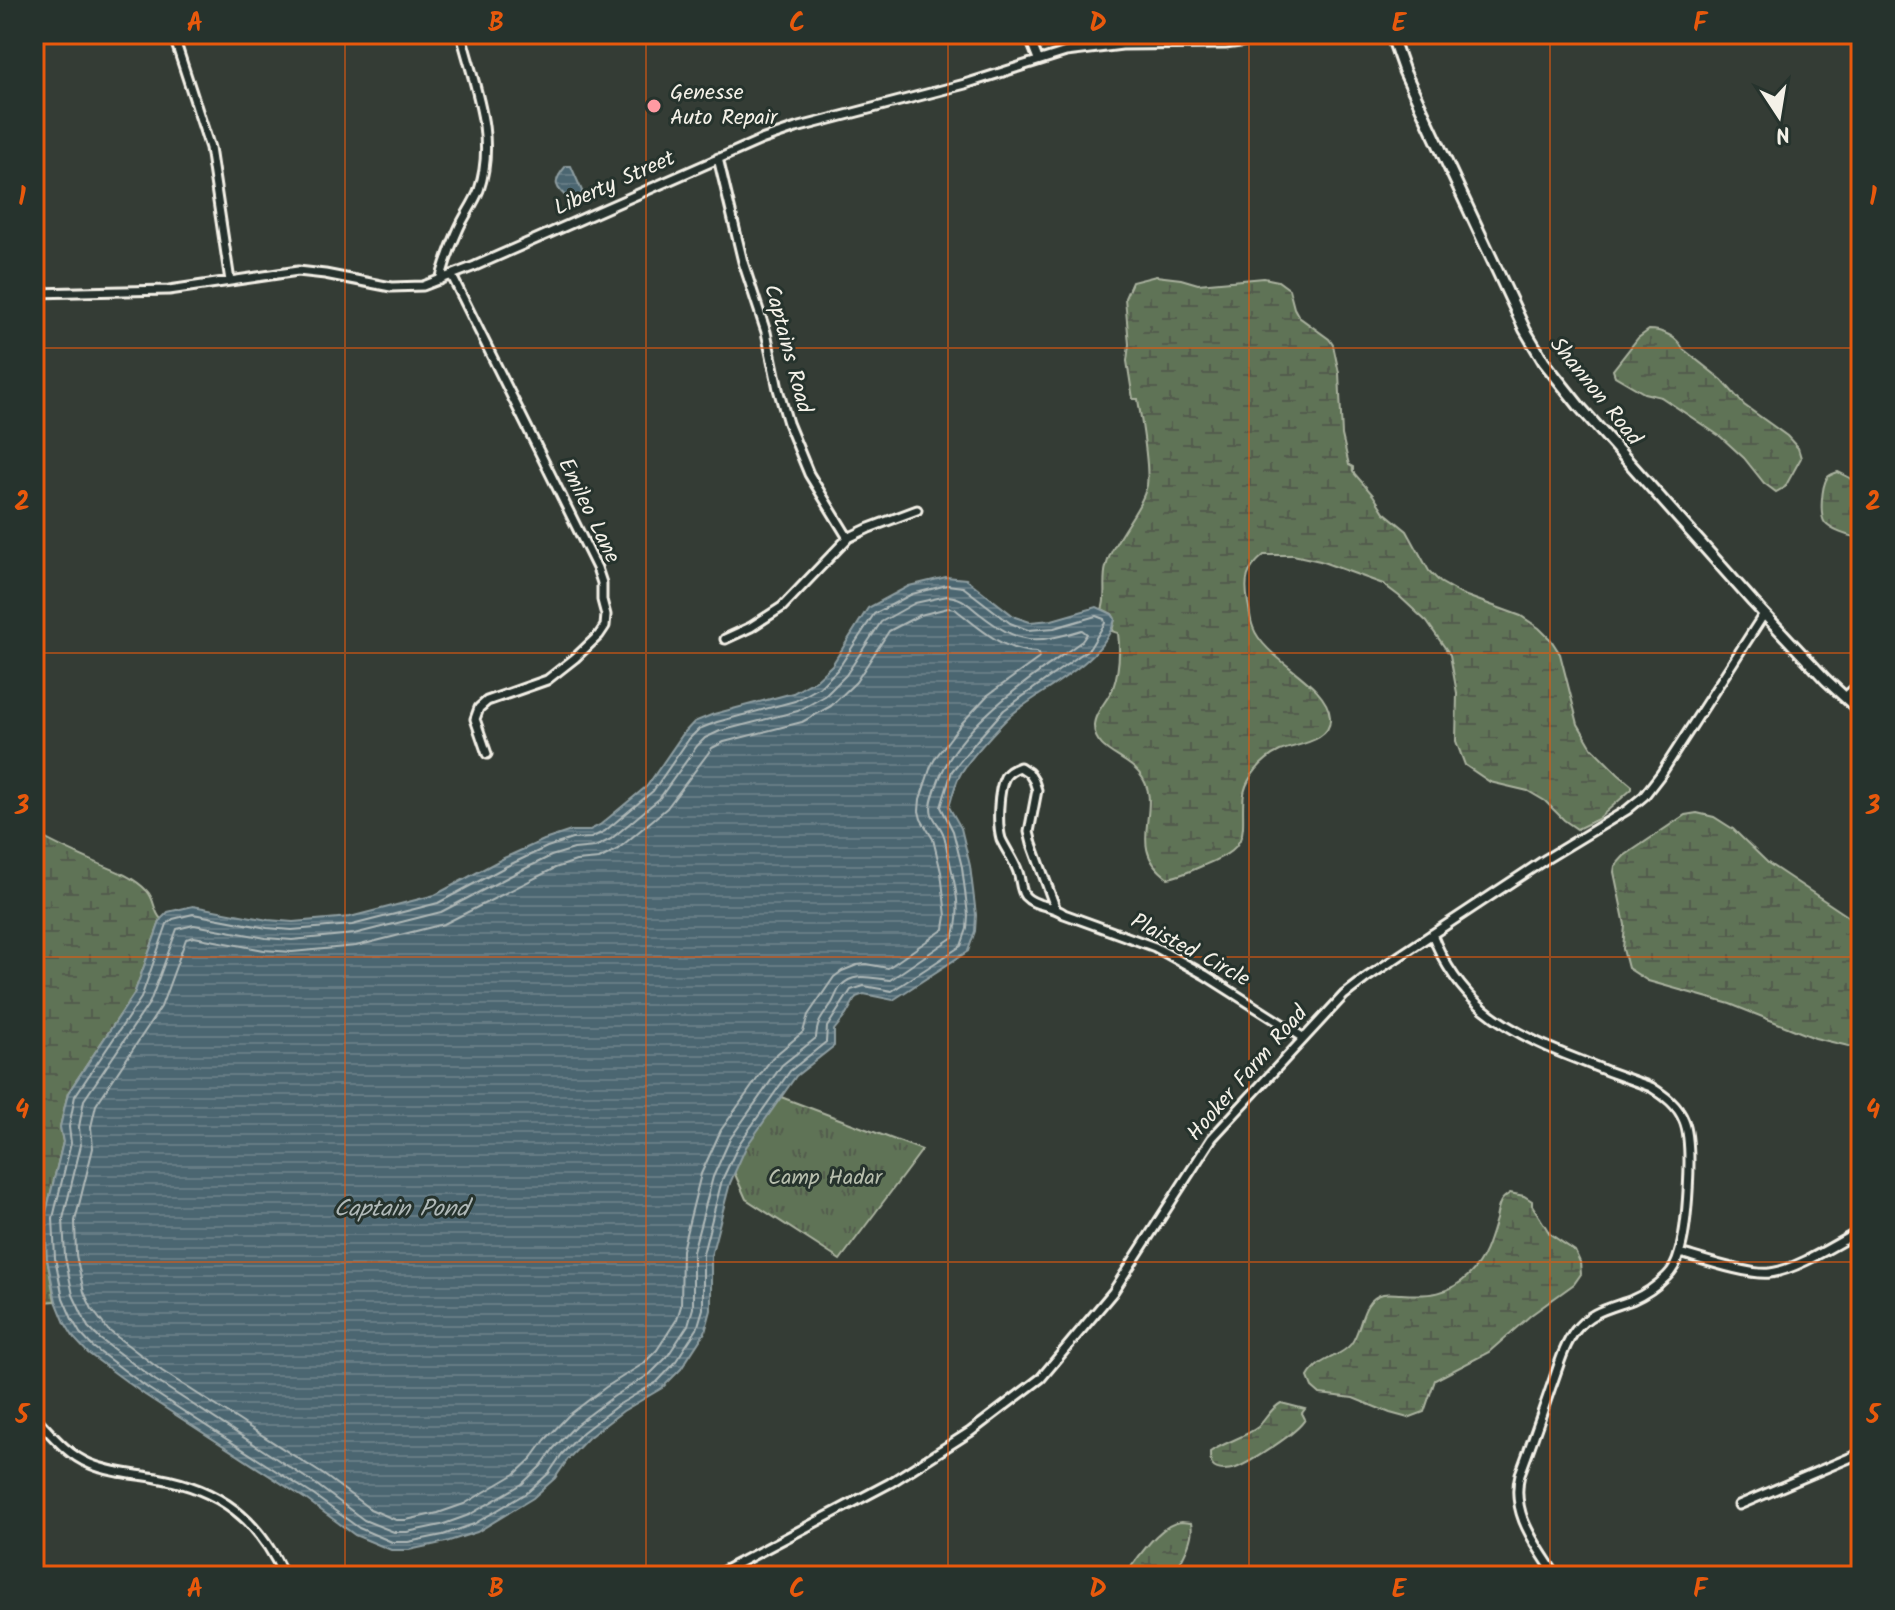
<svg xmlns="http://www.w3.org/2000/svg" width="1895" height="1610" viewBox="0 0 1895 1610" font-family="Kalam,sans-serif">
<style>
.wetland{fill:url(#wetland-marsh);stroke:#aab29f;stroke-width:2}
.park{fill:url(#park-tufts);stroke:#aab29f;stroke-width:2}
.water{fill:url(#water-rules);stroke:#8f9ea1;stroke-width:2}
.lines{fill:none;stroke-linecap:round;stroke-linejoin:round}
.shore{stroke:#b0b9b8;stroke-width:2}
.minor-casing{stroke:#f4f1e8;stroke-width:13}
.tertiary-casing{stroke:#f4f1e8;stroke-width:15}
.minor{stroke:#26332d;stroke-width:7}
.tertiary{stroke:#26332d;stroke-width:9}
.grid{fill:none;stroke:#e8590c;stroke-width:2;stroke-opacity:0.55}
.poi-dot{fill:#ff9aa2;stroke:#26332d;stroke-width:3}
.labels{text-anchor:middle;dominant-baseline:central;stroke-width:6;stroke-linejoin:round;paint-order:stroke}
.poi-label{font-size:22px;fill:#f4f1e8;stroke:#26332d;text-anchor:start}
.street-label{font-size:22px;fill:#f4f1e8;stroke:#26332d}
.park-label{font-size:22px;fill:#b8bfae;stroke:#26332d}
.water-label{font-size:24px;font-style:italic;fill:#b0b9b8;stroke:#26332d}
.neatline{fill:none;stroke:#e8590c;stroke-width:3}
.grid-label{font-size:26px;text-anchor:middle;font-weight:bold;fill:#e8590c}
</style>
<defs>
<pattern id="wetland-marsh" width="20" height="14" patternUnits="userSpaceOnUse" patternTransform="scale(2)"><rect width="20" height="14" fill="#5f7356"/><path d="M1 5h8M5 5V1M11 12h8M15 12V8" fill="none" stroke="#535b4d"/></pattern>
<pattern id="park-tufts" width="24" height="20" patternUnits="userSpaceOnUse" patternTransform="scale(2)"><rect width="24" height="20" fill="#5f7356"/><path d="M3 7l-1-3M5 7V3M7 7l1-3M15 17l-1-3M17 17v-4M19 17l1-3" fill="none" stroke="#535b4d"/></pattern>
<pattern id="water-rules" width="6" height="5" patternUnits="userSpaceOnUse" patternTransform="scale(2)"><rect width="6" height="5" fill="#4b6671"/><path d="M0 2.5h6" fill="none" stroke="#667c85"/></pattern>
</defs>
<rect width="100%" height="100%" fill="#343c35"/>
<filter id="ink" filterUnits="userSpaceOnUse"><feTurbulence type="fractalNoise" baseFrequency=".0125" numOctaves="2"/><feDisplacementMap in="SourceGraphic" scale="16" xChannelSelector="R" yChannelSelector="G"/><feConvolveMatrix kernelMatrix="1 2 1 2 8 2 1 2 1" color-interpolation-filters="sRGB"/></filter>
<g filter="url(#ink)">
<path class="wetland" d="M1156,276L1181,279L1198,284L1264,278L1278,281L1289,289L1294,308L1299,317L1329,339L1333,345L1339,373L1342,435L1349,465L1353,467V472L1373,495L1384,512L1407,531L1429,571L1440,582L1461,594L1521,616L1539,628L1551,640L1560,654L1578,724L1592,748L1618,774L1632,786V789L1598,819L1577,829L1564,820L1545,801L1528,791L1490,782L1465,765L1456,741L1457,693L1450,655L1427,622L1399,596L1383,584L1320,561L1293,555H1264C1246,570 1244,580 1248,603C1250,611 1250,620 1253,627C1265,661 1327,682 1330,717C1332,742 1297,744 1280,751C1271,755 1261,763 1256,770C1239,790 1244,803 1243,827C1242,851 1221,858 1202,866C1191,871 1180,876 1168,878C1122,846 1167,806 1139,773C1126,756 1094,752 1094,726C1094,713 1108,700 1113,688C1119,671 1120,650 1118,633L1112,631L1115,619L1112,614L1102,609C1107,600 1102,580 1106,567C1113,538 1141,512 1147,485C1150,465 1141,420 1138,399H1133L1127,361L1129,344L1125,298L1132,282Z
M1649,330C1663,330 1677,337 1683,349L1722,380L1744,405L1787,436L1798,448L1801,458L1785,487L1776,492L1764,483L1744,458L1721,437L1661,397L1644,393L1615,376L1613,370L1638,338Z
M1838,472L1860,483L1861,485V539C1850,536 1833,532 1825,523C1819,515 1822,486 1827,478C1830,474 1833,474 1838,472Z
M1697,813L1714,817L1733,829L1768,863L1861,925V1049L1815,1038L1730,1004L1648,981L1628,968L1623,949L1625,925L1614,872L1615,866L1624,856L1685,815Z
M34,832C54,845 76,853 97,863C115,870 134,877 147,891C155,899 153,911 161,919L134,994L68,1093L60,1127L63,1142L45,1217L47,1259L55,1301L44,1302L34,1295Z
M1510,1193L1524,1196L1532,1201V1205L1550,1234L1575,1251L1580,1262L1581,1274L1574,1284L1531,1315L1489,1352L1435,1380L1424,1412L1408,1418L1390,1413L1353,1398L1320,1394L1312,1387L1308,1377C1320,1356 1339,1359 1351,1344C1363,1328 1360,1300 1383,1294C1388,1293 1396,1294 1401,1294C1429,1296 1449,1295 1470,1274C1485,1259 1490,1239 1496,1219C1497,1214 1498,1206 1501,1201C1503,1198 1507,1195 1510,1193Z
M1281,1403L1305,1409L1302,1413L1305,1419C1299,1432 1251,1462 1236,1468C1229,1470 1217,1472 1212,1465C1210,1462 1210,1455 1210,1452C1223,1443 1247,1436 1258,1427C1266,1419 1270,1409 1281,1403Z
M1181,1522L1191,1523C1195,1540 1180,1561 1173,1576H1124C1138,1559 1158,1524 1181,1522Z"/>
<path class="park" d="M773,1094L922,1150L840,1260L746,1199L730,1163Z"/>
<path class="water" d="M566,166H571L582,191L581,197L571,201C555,187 551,183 566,166Z
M946,577L966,579L1015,617L1030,622L1052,620L1097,607L1112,614L1115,619C1104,662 1044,688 1011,715C999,726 965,763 959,777C954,787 952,798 949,807L961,828L970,866L976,915L975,931L968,951L893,1000L864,994L856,997L846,1015L834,1030V1046L796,1076L746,1147L730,1183L711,1256V1310L705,1332L681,1369L662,1388L623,1411L588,1438L568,1459L555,1478L533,1498L477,1532L446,1542L409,1550H391L355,1535L307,1500L145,1395L88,1353L74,1338L65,1323L56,1301L47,1259L45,1217L63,1142L60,1127L68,1093L134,994L161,919L168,912L193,906L268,920L293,922L350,917L435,895L504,858L544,840L571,831H588L600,825L647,786L683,734L694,722L714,714L793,693L816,680L832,665L868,608L909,586Z"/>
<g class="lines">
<path class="shore" d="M947,585L963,587L1010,623L1028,630L1054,628L1096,616L1104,619L1105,623L1090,648L1004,710L979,738L952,771L941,807L953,831L962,867L968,915L967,929L961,946L892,991L864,986L851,990L827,1027L826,1042L790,1071L739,1144L722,1180L703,1254V1309L697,1329L674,1364L657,1382L618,1405L583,1432L562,1454L549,1473L528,1492L474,1524L443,1535L408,1542H392L359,1528L312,1494L149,1389L93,1347L80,1333L72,1319L63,1298L55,1258L53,1218L71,1143L69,1127L75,1096L141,998L167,924L173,919L193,914L267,928L292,930L352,925L438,903L507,866L547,847L572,839L591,838L605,831L653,791L689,739L699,729L717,722L795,701L820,687L838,669L874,614L912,594Z
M947,596C963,597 968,605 980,614C1020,645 1035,644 1082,630L1087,634L1082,641C1032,678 958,723 937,785C934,794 929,805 932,814C935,822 942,828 944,836C946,841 946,848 948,854C954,880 963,911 953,937L890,980C874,979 854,971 841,986C837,991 835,998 832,1003C823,1017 817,1020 816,1038L782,1065L730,1139L713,1177L693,1252V1308L688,1325L667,1357L650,1374L613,1397L577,1424L554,1448L541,1466L522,1484L469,1515L441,1525L407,1532H394L364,1520L317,1485L155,1380L100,1339L88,1327L73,1295L65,1257L63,1219L81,1145L79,1127L84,1100L150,1002L177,929L194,925L266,938L292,940L354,934L441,912L512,875L551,856L574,849L595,847L611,839L659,799L697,746L705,738L720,731L798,711L825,696L846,675L881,622L915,603Z
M948,608L955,609C979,628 1004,652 1037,652L1039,656L1038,659L988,695L961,724L936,757L931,766L920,799L919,811L921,819L933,839L941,872L946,916L944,929L888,968L866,964L857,965L842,971L834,977L808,1015L803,1032L772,1058L721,1130L701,1174L682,1250L681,1306L677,1319L657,1350L643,1364L606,1387L569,1415L545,1440L532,1458L515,1474L464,1504L438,1513L406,1520H396L370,1509L324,1475L162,1371L108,1330L92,1309L84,1292L76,1255L75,1221L93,1148L91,1127L96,1105L161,1007L186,939L194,937L264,950L292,952L356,946L444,924L555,868L576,861L599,859L618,849L667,808L712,748L724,742L802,722L831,706L856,682L889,631L920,615Z"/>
<defs>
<path id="minor" d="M173,34L210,148L230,281
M1028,34L1038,59
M718,158L743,262L766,332L778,389L788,423L809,474L848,538
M452,276L597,568L602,583V600L606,615L605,626L599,635L575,658L547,680L487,701L479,708L475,719L487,754
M440,280C445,262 451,245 459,228C465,215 474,203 479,190C497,137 474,86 461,34
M34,293L169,290L298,271L325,274L391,287L423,286L475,266L761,140L796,128L965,84L1066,52L1122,45L1225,44L1302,34
M725,639L751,627L782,607L848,538L869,528L917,510
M1845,697L1861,683
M1055,907L1032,844L1029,832L1037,790L1034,781L1029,773L1020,767C1014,769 1009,771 1005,777C998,790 997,825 1001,839C1006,850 1014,860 1018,872C1021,880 1020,889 1025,896C1035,907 1051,904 1064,914L1155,947L1205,975L1304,1038
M1432,934C1458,1001 1501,1028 1564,1054C1593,1066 1622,1077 1651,1087C1665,1096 1678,1105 1684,1121C1694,1144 1687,1230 1679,1254C1677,1262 1673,1270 1667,1276C1657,1286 1646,1294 1632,1300C1611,1308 1590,1311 1575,1331C1563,1347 1558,1369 1551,1387C1541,1416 1531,1445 1520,1474C1510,1514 1536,1544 1556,1576
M1861,1219L1859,1227L1861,1232
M1680,1253C1701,1259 1751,1276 1770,1273C1796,1270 1836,1244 1860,1231
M34,1416C51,1434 67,1455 90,1464C111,1473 135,1474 157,1478C219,1489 259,1519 284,1576
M1739,1505L1861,1453
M714,1576L890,1483L970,1432L1041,1378L1113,1292L1212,1138L1344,995L1366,978L1546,859L1627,810L1644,796L1661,774L1764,614
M1565,1576H1573"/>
<path id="tertiary" d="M1391,34L1404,71L1525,330L1544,362L1579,406L1753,602L1826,680L1861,712"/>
</defs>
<use href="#minor" class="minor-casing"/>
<use href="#tertiary" class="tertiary-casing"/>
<use href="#minor" class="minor"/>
<use href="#tertiary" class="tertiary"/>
</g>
</g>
<path class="grid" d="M345,34V1576M646,34V1576M948,34V1576M1249,34V1576M1550,34V1576M34,348H1861M34,653H1861M34,957H1861M34,1262H1861"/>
<circle class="poi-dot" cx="654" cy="106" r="8"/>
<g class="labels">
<g class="poi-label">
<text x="670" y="93">Genesse<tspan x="670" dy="25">Auto Repair</tspan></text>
</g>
<g class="street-label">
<text transform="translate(615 184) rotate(-24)">Liberty Street</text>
<text transform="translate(787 349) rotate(75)">Captains Road</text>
<text transform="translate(1595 392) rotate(51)">Shannon Road</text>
<text transform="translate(588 511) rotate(64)">Emileo Lane</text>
<text transform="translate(1190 951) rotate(28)">Plaisted Circle</text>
<text transform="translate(1248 1074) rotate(-49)">Hooker Farm Road</text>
</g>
<g class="park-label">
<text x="825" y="1178">Camp Hadar</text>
</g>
<g class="water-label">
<text x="401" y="1209">Captain Pond</text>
</g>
</g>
<rect width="1895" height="1610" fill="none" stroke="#26332d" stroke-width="88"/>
<g transform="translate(1779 116) rotate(168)" stroke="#26332d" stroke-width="6" paint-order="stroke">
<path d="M0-6L14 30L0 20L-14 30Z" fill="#f4f1e8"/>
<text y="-12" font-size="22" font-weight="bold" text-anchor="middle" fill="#f4f1e8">N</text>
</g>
<rect x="44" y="44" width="1807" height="1522" class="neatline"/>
<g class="grid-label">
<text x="195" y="31">A</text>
<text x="496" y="31">B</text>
<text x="797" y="31">C</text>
<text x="1098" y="31">D</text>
<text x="1399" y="31">E</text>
<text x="1700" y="31">F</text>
<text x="22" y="205">1</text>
<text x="1873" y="205">1</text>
<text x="22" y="510">2</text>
<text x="1873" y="510">2</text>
<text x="22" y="814">3</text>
<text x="1873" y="814">3</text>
<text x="22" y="1118">4</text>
<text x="1873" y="1118">4</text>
<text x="22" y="1423">5</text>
<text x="1873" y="1423">5</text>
<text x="195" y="1597">A</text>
<text x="496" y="1597">B</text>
<text x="797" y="1597">C</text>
<text x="1098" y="1597">D</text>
<text x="1399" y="1597">E</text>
<text x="1700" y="1597">F</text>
</g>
</svg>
